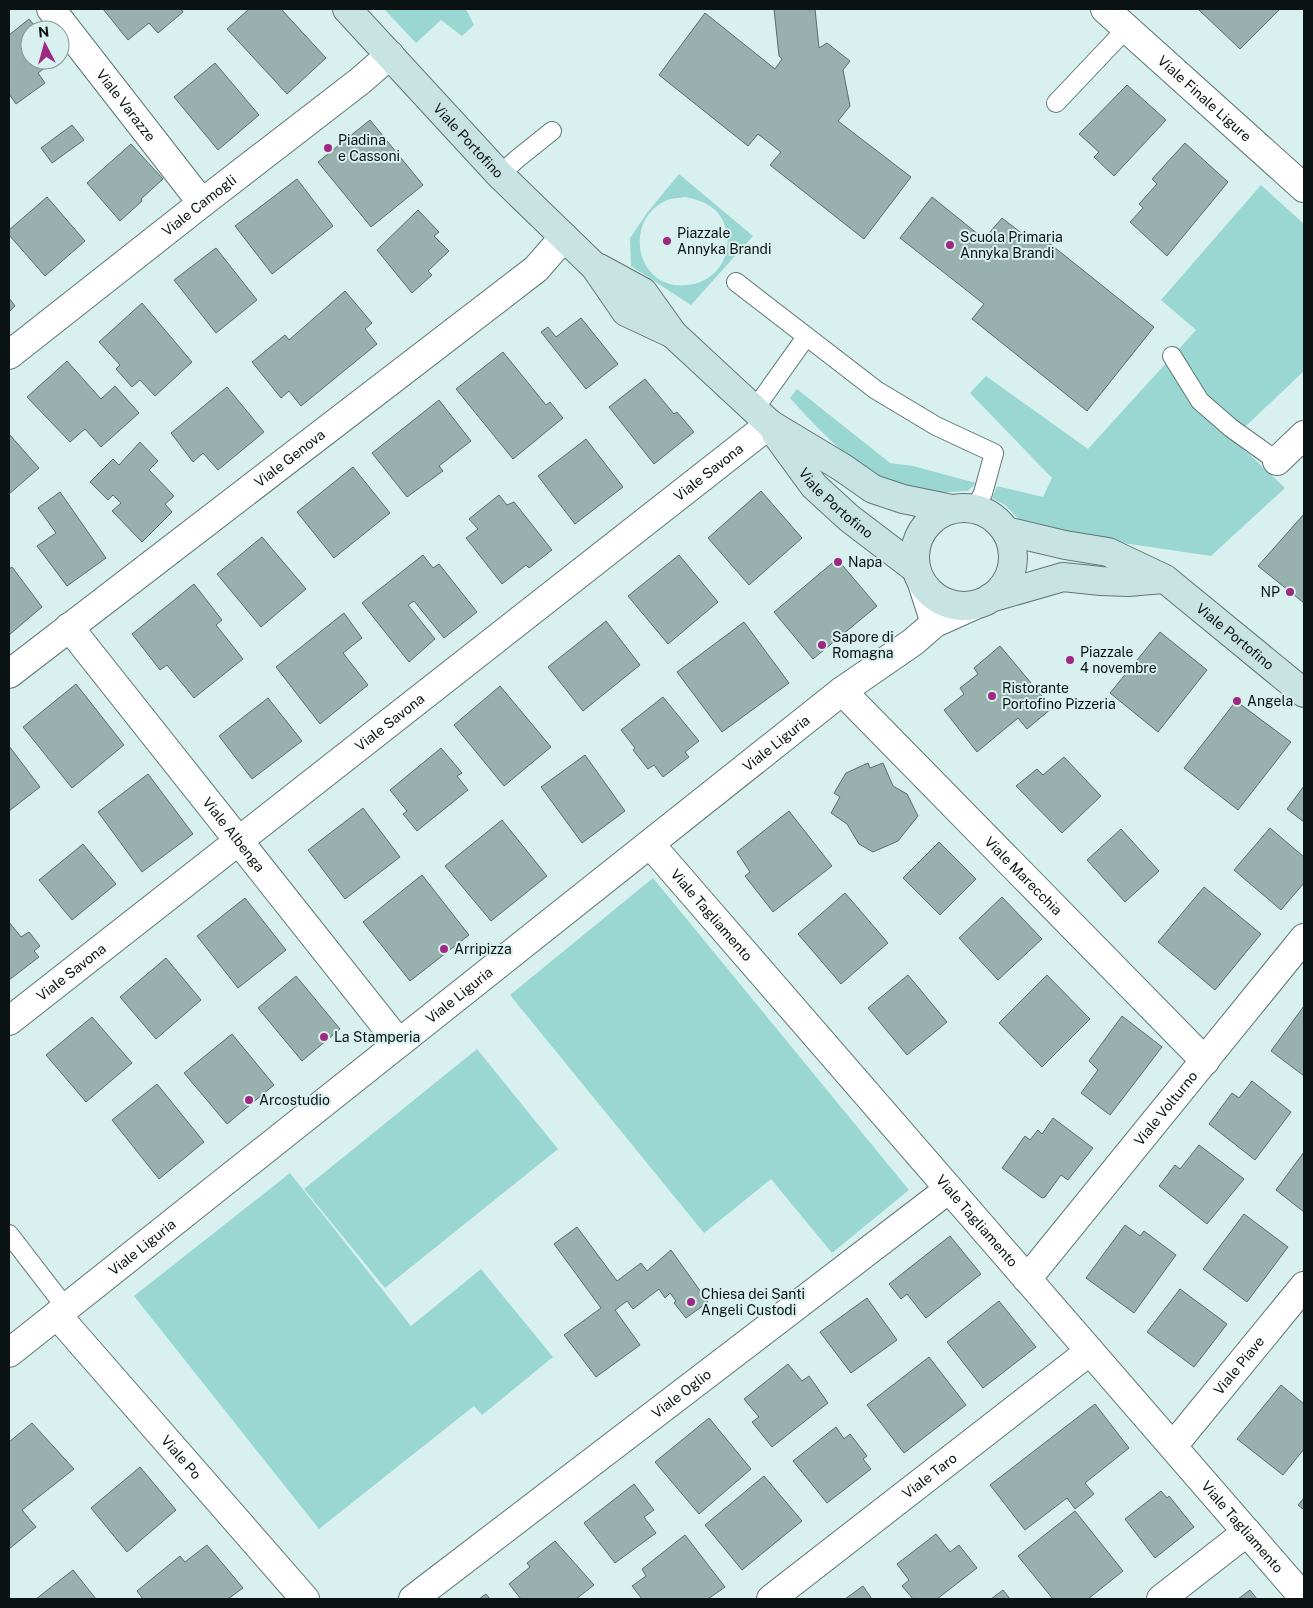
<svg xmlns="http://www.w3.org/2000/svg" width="1313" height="1608" viewBox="0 0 1313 1608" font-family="'Public Sans',sans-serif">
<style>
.green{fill:#9ad7d2;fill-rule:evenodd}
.building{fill:#99b1ae;stroke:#586f6c}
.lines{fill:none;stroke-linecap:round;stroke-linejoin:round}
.lane-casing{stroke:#5f7674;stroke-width:20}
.street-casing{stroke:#5f7674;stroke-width:30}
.secondary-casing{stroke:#5f7674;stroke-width:30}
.lane{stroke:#fff;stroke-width:18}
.street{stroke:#fff;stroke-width:28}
.secondary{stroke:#c8e4e2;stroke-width:28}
.poi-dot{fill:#9e2882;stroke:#d8f1ee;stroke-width:2}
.labels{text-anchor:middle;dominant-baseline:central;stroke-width:4;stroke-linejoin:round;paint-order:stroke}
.street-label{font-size:14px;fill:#0a1212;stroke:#d8f1ee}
.poi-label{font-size:14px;fill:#0a1212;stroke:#d8f1ee;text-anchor:start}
</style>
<rect width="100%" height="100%" fill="#d8f1ee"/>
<path class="green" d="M384,9H465L467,11L474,25L462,36L441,20L416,43Z
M679,174L753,236L691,305L631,266L630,238L647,213ZM685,197C695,199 702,201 710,206C731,220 733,252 717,270C709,279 699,284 687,285C635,291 621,217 670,199C675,198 681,198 685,197Z
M1261,185L1304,224V371L1248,424L1232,438L1285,488L1211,556L1028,529L1005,505L992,498L997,486L1043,497L1052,478L970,393L986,376L1088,449L1196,330L1161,300Z
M797,389L890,463L913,466L976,483L968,491C947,492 923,495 903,490C897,488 891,484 886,481C848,461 818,429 790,398Z
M653,878L909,1190L832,1253L771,1179L704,1233L510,995Z
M477,1049L558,1149L385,1288L304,1189Z
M290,1173L411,1326L481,1269L553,1357L482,1415L474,1406L319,1529L134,1296Z"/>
<path class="building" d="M103,9H181L183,12L158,33L149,23L128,40Z
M249,9H281L326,58L287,94L227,29Z
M774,9H815L819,48L827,43L850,61L843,70L850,106L838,121L911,177L864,239L770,165L781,152L758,134L748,146L659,75L705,13L775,69L782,59L779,56Z
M1201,9H1280L1240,49L1199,10Z
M29,19L38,30H30V60H55L38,73L45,83L16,104L9,94V35Z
M215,63L259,115L218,150L174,97Z
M1127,85L1166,120L1114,176L1094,157L1099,152L1079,134Z
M370,120L423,185L371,227L318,162Z
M72,125L84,140L52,163L41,148Z
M1185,143L1228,182L1167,256L1130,222L1143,208L1139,204L1157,184L1152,179Z
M131,144L163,179L141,199L142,201L120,221L87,183Z
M297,179L333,226L272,274L235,226Z
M47,197L85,241L45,276L9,235V230Z
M932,197L984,239L1002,218L1033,242L1039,235L1154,327L1087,411L972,319L984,304L900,238Z
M418,210L439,232L434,236L449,251L428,271L432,275L412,293L377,250Z
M216,248L257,300L216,333L174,280Z
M345,291L372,323L365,329L377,344L301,406L289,391L281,398L252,362L285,335L289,340Z
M9,298L15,306L9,312Z
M142,303L192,362L155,396L140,380L132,387L116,369L120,365L99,342Z
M581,318L618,364L586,389L541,332L548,327L556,337Z
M503,352L546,405L550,402L563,418L513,459L456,389Z
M67,361L101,399L115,386L139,413L101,447L85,429L70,442L27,397Z
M645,379L674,414L677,412L694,432L654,464L609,407Z
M227,387L264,432L218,470L203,453L193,462L171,433Z
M439,400L471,441L439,466L443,471L407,497L372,453Z
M9,434L39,468L9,494Z
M586,439L623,487L575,524L538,476Z
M140,442L158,461L149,470L174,496L165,504L172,512L142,542L112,511L121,503L113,495L108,500L90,482L113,459L119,465Z
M353,467L390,513L334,558L297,512Z
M761,491L802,538L749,585L708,538Z
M60,492L106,558L67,586L37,546L56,533L38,508Z
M499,495L507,505L514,502L552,550L529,568L526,565L502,584L466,538L478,529L469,519Z
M1304,514V603L1258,566Z
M262,537L306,589L261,627L217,574Z
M423,555L433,568L439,564L477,612L444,638L414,601L408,605L435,639L409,662L362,603Z
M679,555L718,602L668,644L628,596Z
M837,559L877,606L813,659L774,612Z
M12,567L42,607L9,635V569Z
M194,584L222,620L216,625L243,659L194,698L167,665L160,670L132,634Z
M344,613L362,638L343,653L368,685L320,724L276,667Z
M606,621L640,665L583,711L548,667Z
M744,622L789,683L722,732L677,672Z
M1160,632L1207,670L1158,732L1110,693Z
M1000,646L1052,708L1027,729L1018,718L977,752L944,710L964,694L960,688L978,674L974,668Z
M76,684L124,745L72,788L23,727Z
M500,686L551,747L504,786L454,725Z
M663,697L699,741L685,752L689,757L663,777L654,765L648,769L633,750L635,748L621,730Z
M268,698L302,741L252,779L219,736Z
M1236,701L1291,742L1238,810L1184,768Z
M9,746L40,787L9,811Z
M441,748L462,773L457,776L468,790L417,831L403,814L407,811L390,790Z
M585,755L625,811L582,843L541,787Z
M1064,757L1101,796L1062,833L1016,786L1037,769L1043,775Z
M868,763L870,768L883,763L893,786L907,794L918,816L898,841L873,852L859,844L847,824L831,813L840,797L834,793L846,773Z
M148,774L193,834L142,872L98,812Z
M1304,786V822L1287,809Z
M363,808L400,857L345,899L308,850Z
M789,811L832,866L773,912L745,876L750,872L737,852Z
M502,820L547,876L491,921L445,866Z
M1270,828L1304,857V883L1281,910L1234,870Z
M1121,829L1159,871L1125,902L1087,860Z
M939,842L976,879L940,915L903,878Z
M83,844L116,884L72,920L39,880Z
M422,875L469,935L410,981L363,922Z
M1204,887L1261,934L1215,990L1158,942Z
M845,893L888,943L841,984L798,934Z
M1002,897L1042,939L998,980L959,938Z
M245,898L286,950L238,988L197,936Z
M9,922L21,937L29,932L40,946L34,951L39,957L9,980Z
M166,958L201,1000L156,1039L120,997Z
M908,975L947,1022L907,1055L868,1008Z
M1047,975L1090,1019L1042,1067L999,1023Z
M296,976L340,1029L302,1061L258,1008Z
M1304,1006V1076L1271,1051Z
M1122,1016L1162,1047L1110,1115L1081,1093L1098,1070L1089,1061Z
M92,1017L132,1063L86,1102L46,1055Z
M232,1034L274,1085L227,1124L184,1073Z
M1252,1081L1291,1112L1255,1160L1209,1124L1232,1093L1239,1098Z
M157,1084L204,1142L159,1179L112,1120Z
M1053,1118L1093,1148L1068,1180L1061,1175L1045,1197L1042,1198L1002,1168L1025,1136L1030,1140L1038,1130L1042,1134Z
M1199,1145L1244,1179L1207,1224L1159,1186L1175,1165L1180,1169Z
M1304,1152V1212L1276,1190Z
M1244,1214L1288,1247L1247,1302L1203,1269Z
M1125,1225L1140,1236L1144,1231L1176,1255L1134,1313L1086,1278Z
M577,1227L617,1281L641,1263L647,1271L671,1250L708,1302L686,1318L674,1303L676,1301L670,1293L665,1298L659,1289L633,1309L627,1301L615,1310L640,1345L596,1377L564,1335L601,1308L554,1244Z
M950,1236L981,1274L926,1318L907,1294L901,1299L889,1284Z
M1180,1289L1227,1324L1194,1367L1147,1332Z
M867,1298L897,1340L851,1373L820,1332Z
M999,1301L1036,1347L983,1388L947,1342Z
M929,1357L966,1405L904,1453L867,1405Z
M788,1364L802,1381L809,1376L828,1403L772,1447L752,1422L759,1417L744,1399Z
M1281,1385L1304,1404V1449L1283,1475L1237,1439Z
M1095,1404L1129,1448L1085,1483L1094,1494L1075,1509L1067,1498L1025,1530L990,1485Z
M709,1418L751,1469L699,1514L655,1462Z
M32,1423L74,1469L22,1510L36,1527L9,1549V1442Z
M836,1427L844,1439L850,1434L867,1456L863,1459L871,1469L827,1503L793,1461Z
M140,1467L176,1510L127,1552L91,1508Z
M764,1476L802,1521L742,1570L705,1525Z
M634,1484L654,1510L644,1517L656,1533L615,1563L584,1523Z
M1161,1491L1167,1498L1169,1496L1194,1527L1155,1558L1125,1519Z
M1304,1498V1510L1298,1505Z
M1075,1511L1123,1571L1088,1599H1053L1018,1556Z
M936,1534L950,1552L959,1545L977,1568L937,1599H913L902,1586L909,1580L897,1564Z
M685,1535L725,1587L708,1599H642L632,1586L646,1576L642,1569Z
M555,1541L594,1585L576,1599H521L509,1584L530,1567L527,1563Z
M207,1545L243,1588L228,1599H143L137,1591L180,1556L185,1562Z
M73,1570L96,1599H36Z
M863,1586L872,1599H845Z
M1003,1590L1010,1599H991Z
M1250,1590L1257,1599H1238Z
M486,1594L490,1599H479Z"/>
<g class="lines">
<defs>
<path id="lane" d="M1056,103L1127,28
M500,175L517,159L552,131
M736,282L876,390L936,426L994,453L983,493L975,509
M1172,356L1200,401L1231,428L1277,461
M754,410L806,337
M9,1234L66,1308"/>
<g id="street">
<path id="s1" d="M51,9L202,203"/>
<path id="s2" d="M1105,9L1304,188"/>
<path id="s3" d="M9,355L202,203L360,81L390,55"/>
<path d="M1277,461L1304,435"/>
<path d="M922,583L935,623"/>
<path id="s4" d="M69,627L399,1043"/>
<path id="s5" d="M9,674L536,269L564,237"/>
<path id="s6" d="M842,691L1205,1061"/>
<path id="s7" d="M650,844L1304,1598"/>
<path id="s8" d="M9,1021L770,424"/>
<path id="s9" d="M1027,1279L1304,938"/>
<path id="s10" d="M57,1315L305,1599"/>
<path id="s11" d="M9,1353L842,691L913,642L935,623L975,605"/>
<path id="s12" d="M1173,1446L1304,1286"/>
<path id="s13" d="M413,1599L949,1189"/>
<path id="s14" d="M771,1599L1090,1351"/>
<path d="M1161,1599L1247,1532"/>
</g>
<g id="secondary">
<path id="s15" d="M347,9L500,175L595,267L626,312L673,334"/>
<path d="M599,268L643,292L673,334L770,424L843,468L873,489L903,499L952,509"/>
<path id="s16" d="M776,434L814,486L849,518L916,569"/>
<circle cx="964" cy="557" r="49"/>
<path id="s17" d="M1006,531L1065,545L1108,552L1165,579L1304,693"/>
<path d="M990,598L1063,577L1101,581L1128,582L1163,579"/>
</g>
</defs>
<use href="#lane" class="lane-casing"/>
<use href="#street" class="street-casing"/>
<use href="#secondary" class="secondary-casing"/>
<use href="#lane" class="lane"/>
<use href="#street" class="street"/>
<use href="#secondary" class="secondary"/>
</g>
<g class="poi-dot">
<circle cx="328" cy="148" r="5"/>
<circle cx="667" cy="241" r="5"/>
<circle cx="950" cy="245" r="5"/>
<circle cx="838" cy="562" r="5"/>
<circle cx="1290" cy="592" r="5"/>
<circle cx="822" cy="645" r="5"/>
<circle cx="1070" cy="660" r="5"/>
<circle cx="992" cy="696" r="5"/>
<circle cx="1237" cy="701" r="5"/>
<circle cx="444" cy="949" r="5"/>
<circle cx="324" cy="1037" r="5"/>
<circle cx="249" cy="1100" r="5"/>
<circle cx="691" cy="1302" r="5"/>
</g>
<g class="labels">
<g class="street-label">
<text stroke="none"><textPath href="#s2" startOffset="134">Viale Finale Ligure</textPath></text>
<text stroke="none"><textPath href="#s1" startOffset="122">Viale Varazze</textPath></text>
<text stroke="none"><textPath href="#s15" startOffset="179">Viale Portofino</textPath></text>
<text stroke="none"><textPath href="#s3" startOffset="242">Viale Camogli</textPath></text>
<text stroke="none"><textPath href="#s5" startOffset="354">Viale Genova</textPath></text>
<text stroke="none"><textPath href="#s8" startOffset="889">Viale Savona</textPath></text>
<text stroke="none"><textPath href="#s16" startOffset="92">Viale Portofino</textPath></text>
<text stroke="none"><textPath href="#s17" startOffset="258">Viale Portofino</textPath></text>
<text stroke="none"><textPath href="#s8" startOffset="484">Viale Savona</textPath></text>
<text stroke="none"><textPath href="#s11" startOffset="980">Viale Liguria</textPath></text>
<text stroke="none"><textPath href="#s4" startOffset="265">Viale Albenga</textPath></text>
<text stroke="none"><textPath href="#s6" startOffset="259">Viale Marecchia</textPath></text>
<text stroke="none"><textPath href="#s7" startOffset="94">Viale Tagliamento</textPath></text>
<text stroke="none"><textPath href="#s8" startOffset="79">Viale Savona</textPath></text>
<text stroke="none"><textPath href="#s11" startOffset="575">Viale Liguria</textPath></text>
<text stroke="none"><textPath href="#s9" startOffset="220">Viale Volturno</textPath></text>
<text stroke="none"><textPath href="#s7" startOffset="499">Viale Tagliamento</textPath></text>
<text stroke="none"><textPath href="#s11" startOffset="170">Viale Liguria</textPath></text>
<text stroke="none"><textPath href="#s12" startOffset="104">Viale Piave</textPath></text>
<text stroke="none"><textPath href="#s13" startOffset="338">Viale Oglio</textPath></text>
<text stroke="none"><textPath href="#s10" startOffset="189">Viale Po</textPath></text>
<text stroke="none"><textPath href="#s14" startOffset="201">Viale Taro</textPath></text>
<text stroke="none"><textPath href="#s7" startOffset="904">Viale Tagliamento</textPath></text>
</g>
<g class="poi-label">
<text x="338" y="140">Piadina<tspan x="338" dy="16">e Cassoni</tspan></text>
<text x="677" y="233">Piazzale<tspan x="677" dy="16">Annyka Brandi</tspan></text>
<text x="960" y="237">Scuola Primaria<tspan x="960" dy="16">Annyka Brandi</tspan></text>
<text x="848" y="562">Napa</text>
<text x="1280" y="592" text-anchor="end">NP</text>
<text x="832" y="637">Sapore di<tspan x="832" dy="16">Romagna</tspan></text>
<text x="1080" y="652">Piazzale<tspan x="1080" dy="16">4 novembre</tspan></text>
<text x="1002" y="688">Ristorante<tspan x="1002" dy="16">Portofino Pizzeria</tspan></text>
<text x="1247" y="701">Angela</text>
<text x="454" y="949">Arripizza</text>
<text x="334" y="1037">La Stamperia</text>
<text x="259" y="1100">Arcostudio</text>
<text x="701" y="1294">Chiesa dei Santi<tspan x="701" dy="16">Angeli Custodi</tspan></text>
</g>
</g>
<rect width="1313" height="1608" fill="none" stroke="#0a1212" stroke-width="20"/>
<g transform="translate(45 45) rotate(354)"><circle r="24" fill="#d8f1ee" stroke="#869896"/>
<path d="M0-4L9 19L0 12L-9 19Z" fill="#9e2882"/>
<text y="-8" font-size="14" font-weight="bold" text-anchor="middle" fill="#0a1212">N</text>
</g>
</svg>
